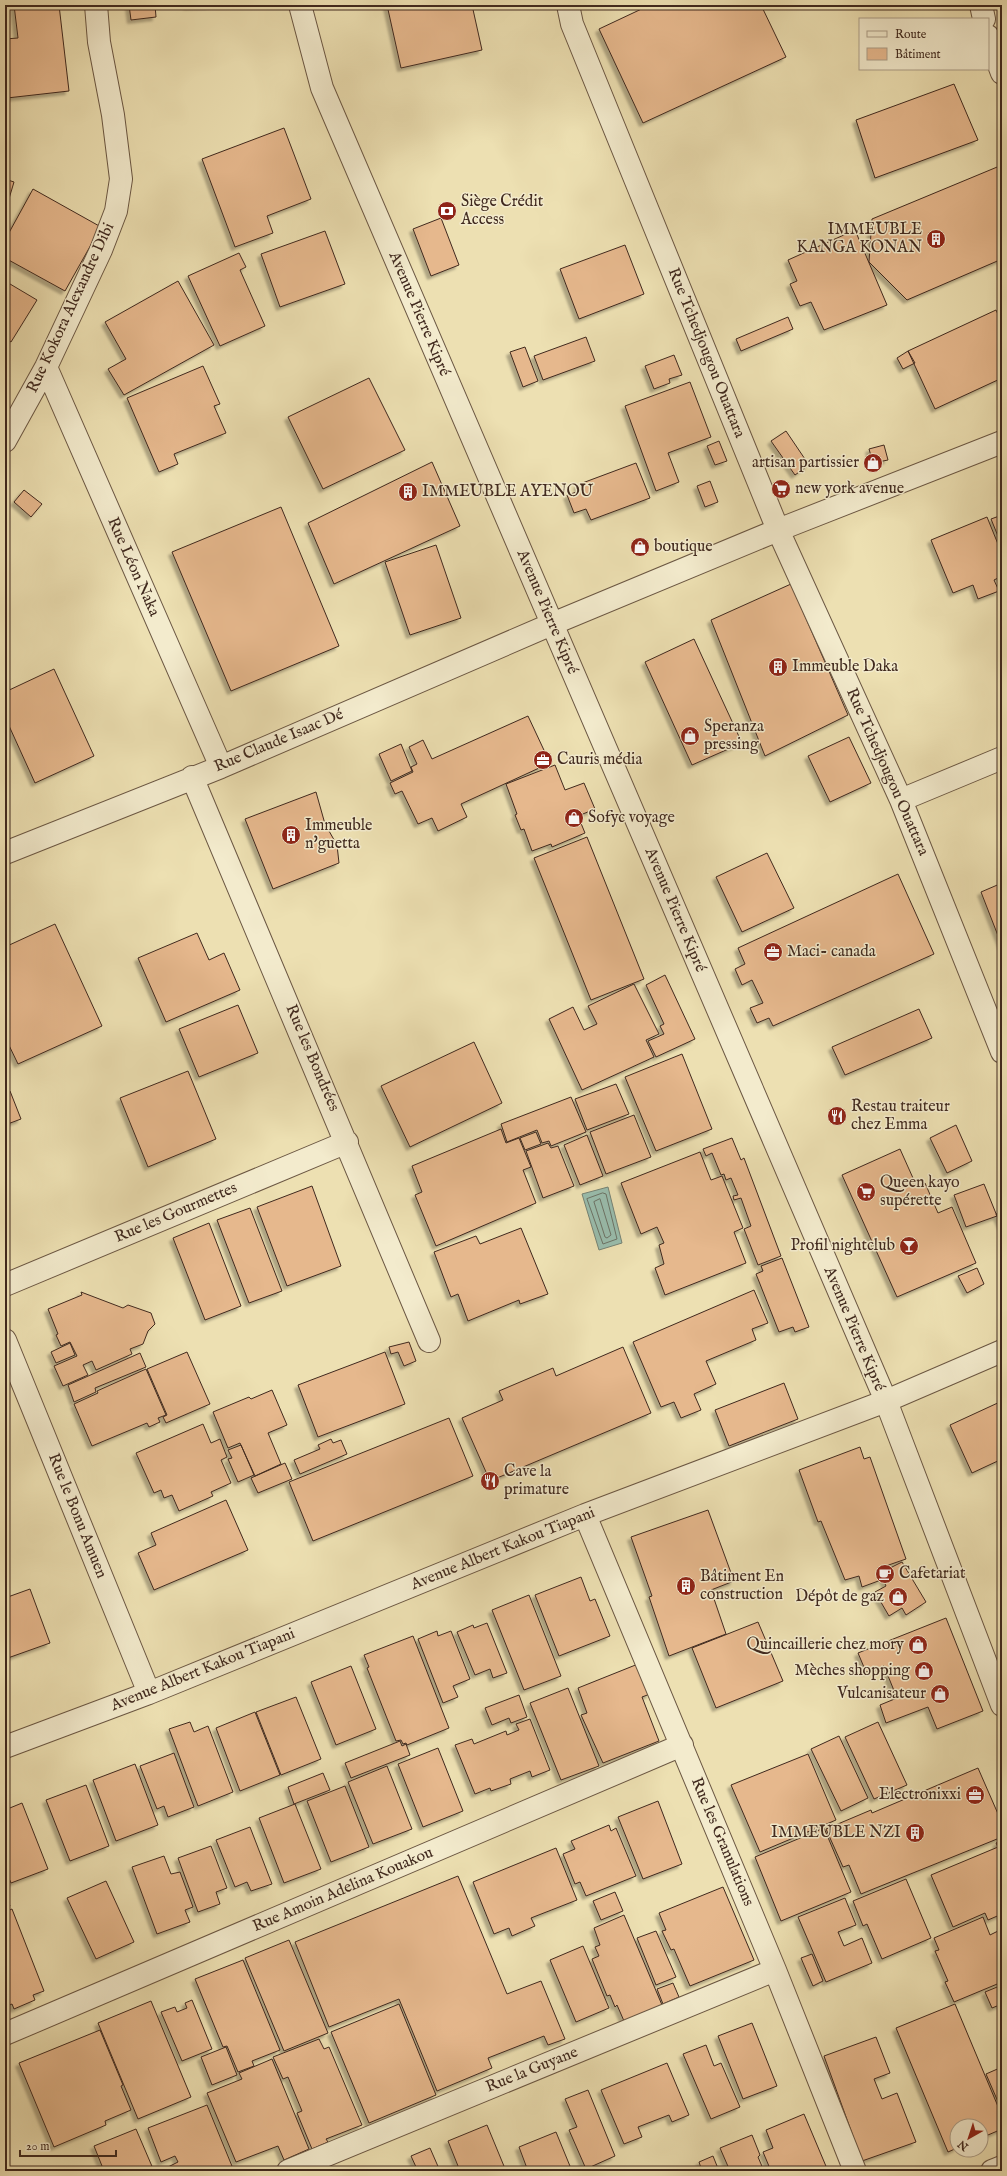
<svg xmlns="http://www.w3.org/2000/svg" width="1007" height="2176" viewBox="0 0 1007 2176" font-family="'IM FELL English',serif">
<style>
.water{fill:#99bdad;stroke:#758274}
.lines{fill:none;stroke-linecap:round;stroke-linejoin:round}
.shore{stroke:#6c7366;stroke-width:1}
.building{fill:#e6b88d;stroke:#40291e;filter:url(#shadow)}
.minor-casing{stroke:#6b5743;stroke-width:24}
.minor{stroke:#f3ebcd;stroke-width:22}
.labels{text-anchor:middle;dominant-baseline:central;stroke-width:3;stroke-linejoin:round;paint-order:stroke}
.poi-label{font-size:16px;fill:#40291e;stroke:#f3ebcd;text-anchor:start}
.street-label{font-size:16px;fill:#40291e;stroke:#f3ebcd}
</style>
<defs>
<filter id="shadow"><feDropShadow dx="-3.5" dy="3.5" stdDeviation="1" flood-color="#0004"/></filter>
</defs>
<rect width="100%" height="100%" fill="#ede0b2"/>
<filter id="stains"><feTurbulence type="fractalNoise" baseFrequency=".005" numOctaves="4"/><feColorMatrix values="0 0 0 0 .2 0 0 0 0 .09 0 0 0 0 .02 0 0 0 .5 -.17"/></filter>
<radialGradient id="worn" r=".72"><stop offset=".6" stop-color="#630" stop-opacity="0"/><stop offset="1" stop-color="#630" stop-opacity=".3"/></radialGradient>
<path class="water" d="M608,1187L622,1243L599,1250L582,1194Z"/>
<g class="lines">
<path class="shore" d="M603,1193L606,1194L617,1239L603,1244L587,1199Z
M600,1199L611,1235L607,1238L605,1237L594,1202Z"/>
</g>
<path class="building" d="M14,5H59L69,91L7,98L5,76V39L18,38Z
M129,5H155L156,17L131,20Z
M187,5H210L187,6Z
M387,5H472L482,50L401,68Z
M650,5H761L786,57L643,123L599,29Z
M954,84L978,140L875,178L856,120Z
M284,128L311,199L267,216L273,233L235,247L202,159Z
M1002,165V259L907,300L869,262L872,219Z
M5,179L14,182L5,212Z
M33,189L101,227L65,291L5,258V240Z
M441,218L459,265L431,276L413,229Z
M855,230L887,305L824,330L811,302L800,306L790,284L797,281L788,260Z
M325,231L345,284L280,307L261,254Z
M625,245L644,294L579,319L560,269Z
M239,253L246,267L240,270L265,326L220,346L188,276Z
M5,281L37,300L11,342L5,338Z
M178,281L214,345L124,395L108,369L126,359L105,322Z
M996,310L1002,323V378L935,409L908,351Z
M788,317L793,329L741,351L736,339Z
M586,337L595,361L543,380L534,356Z
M525,347L538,381L523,387L510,352Z
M908,351L915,363L903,369L897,358Z
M674,355L682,375L669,379L670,383L654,389L645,366Z
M203,366L220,404L214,406L226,433L174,454L178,464L159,472L127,398Z
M369,378L405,450L323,489L288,417Z
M690,382L711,437L668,453L679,482L656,491L625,406Z
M786,431L809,465L795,475L771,441Z
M719,441L727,461L715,465L707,446Z
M884,445L888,460L873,463L869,449Z
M432,462L460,526L334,584L308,523Z
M636,463L650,498L591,520L586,509L574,513L567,495L580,491L577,485Z
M710,481L718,502L705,507L697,486Z
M24,490L42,504L31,517L14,502Z
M281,507L339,646L231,691L172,552Z
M1002,515V546L991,519Z
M987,517L1002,554V576L994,580L999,591L978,599L973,585L953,593L931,540Z
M436,545L461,618L410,635L385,562Z
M791,584L848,715L765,756L711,620Z
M694,639L742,743L692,765L645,662Z
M54,669L94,756L35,783L5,717V692Z
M528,716L550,763L461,804L467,817L438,831L432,818L418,824L402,791L395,794L390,783L413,772L411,767L417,764L409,747L423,740L432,759Z
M849,737L871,783L830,802L808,756Z
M401,744L412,771L391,781L379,754Z
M555,765L565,790L584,783L595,809L578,816L585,833L552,847L551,844L532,851L524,829L521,830L515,815L517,814L506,784Z
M316,792L325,824L337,845L339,863L273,889L245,819Z
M587,837L644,979L591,1000L534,858Z
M767,853L794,908L742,932L716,877Z
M898,874L934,954L773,1026L769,1018L757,1023L750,1008L763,1003L752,980L742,985L735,969L745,964L738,948Z
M1002,883V946L981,892Z
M55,924L102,1026L18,1064L5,1037V947Z
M197,933L209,960L224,953L240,990L166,1022L138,958Z
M665,975L695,1039L656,1057L648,1041L664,1034L660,1026L664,1024L646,985Z
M634,984L659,1034L646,1040L654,1057L582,1090L549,1019L573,1007L584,1030L597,1024L588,1006Z
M238,1005L258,1053L199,1077L179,1029Z
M919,1009L932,1038L845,1075L832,1047Z
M474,1042L502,1103L410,1147L381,1086Z
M682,1054L712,1129L656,1151L625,1077Z
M188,1071L216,1139L148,1167L120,1098Z
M616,1084L629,1114L587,1130L575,1099Z
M10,1091L21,1119L5,1125V1093Z
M571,1097L586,1132L551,1146L549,1141L542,1143L537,1130L507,1142L501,1124Z
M634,1115L651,1157L606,1174L590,1132Z
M956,1125L972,1161L947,1173L930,1138Z
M501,1129L506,1143L519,1138L531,1167L523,1170L536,1203L436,1246L415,1195L422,1192L412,1166Z
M536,1132L541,1144L525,1150L520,1138Z
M587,1135L603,1176L580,1185L564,1145Z
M732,1138L741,1160L744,1158L781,1256L758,1265L744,1229L751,1226L741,1198L734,1200L733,1196L738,1195L731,1178L726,1180L724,1174L721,1175L712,1153L706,1156L703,1149Z
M548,1143L551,1148L558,1146L574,1186L543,1198L526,1151Z
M900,1149L917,1187L925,1183L938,1213L952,1207L976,1263L897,1297L842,1175Z
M700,1152L711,1180L722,1176L743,1228L734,1232L746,1263L665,1295L655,1268L664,1264L659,1245L664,1243L657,1227L641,1234L621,1183Z
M984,1184L997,1216L966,1227L954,1195Z
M312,1186L341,1266L287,1286L257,1207Z
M250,1208L282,1291L249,1303L217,1220Z
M1002,1211V1227L996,1214Z
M209,1223L241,1306L205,1320L173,1238Z
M521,1228L548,1294L520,1304L519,1300L468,1321L458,1294L451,1297L434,1252L476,1236L480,1244Z
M782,1258L809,1327L795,1332L793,1327L779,1332L756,1274L763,1271L761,1266Z
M977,1268L984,1284L967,1293L958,1276Z
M754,1290L768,1323L752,1329L756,1340L706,1361L716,1384L694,1394L701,1410L681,1418L674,1402L661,1407L633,1342Z
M81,1292L123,1308L128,1305L151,1313L155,1324L148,1331L143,1344L130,1349L132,1354L96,1370L92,1361L83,1365L88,1375L63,1386L54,1366L77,1356L70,1342L61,1346L56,1335L58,1334L48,1309L82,1295Z
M409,1342L416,1361L404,1366L398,1352L391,1354L389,1347Z
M70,1343L75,1355L56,1363L51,1352Z
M623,1347L651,1413L490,1481L462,1418L503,1400L499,1391L553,1368L556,1376Z
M187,1352L210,1404L166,1423L163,1417L167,1415L147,1369Z
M385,1352L405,1404L318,1437L298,1385Z
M140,1353L146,1367L95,1388L96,1392L74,1402L68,1385Z
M146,1369L166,1415L158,1418L160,1422L149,1427L147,1423L92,1446L74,1404L98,1393L97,1391Z
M784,1383L798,1419L729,1446L715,1410Z
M272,1390L287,1425L268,1433L281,1464L255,1476L240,1443L228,1448L213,1412L249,1397L251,1399Z
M1002,1401V1459L972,1473L950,1425Z
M449,1418L473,1476L313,1541L289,1482Z
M203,1424L211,1443L220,1439L227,1457L221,1460L231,1483L211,1492L213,1496L179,1511L172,1495L164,1498L161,1490L154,1493L136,1453Z
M331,1439L333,1443L341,1440L347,1454L300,1474L294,1460L320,1449L318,1445Z
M241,1445L254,1475L238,1482L228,1459L232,1458L228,1450Z
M860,1447L864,1459L870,1457L906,1559L877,1569L881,1580L862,1587L859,1576L845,1580L821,1521L818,1522L799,1470Z
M285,1463L292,1479L258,1493L251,1478Z
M226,1500L248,1550L154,1590L138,1553L156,1545L151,1533Z
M708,1510L734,1581L711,1590L726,1634L669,1656L649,1597L652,1596L631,1537Z
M902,1562L926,1602L906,1615L902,1608L889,1616L875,1592L886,1586L880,1573Z
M581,1577L590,1601L595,1599L610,1636L559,1656L535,1595Z
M30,1589L50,1643L5,1659V1598Z
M529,1595L561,1676L524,1690L492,1610Z
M946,1618L983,1711L937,1729L928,1707L886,1723L880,1705L897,1698L884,1666L866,1672L858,1653Z
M758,1622L783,1681L716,1708L692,1648Z
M487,1623L507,1673L493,1678L490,1669L475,1675L457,1632L473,1625L474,1628Z
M437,1631L438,1636L451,1631L470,1679L453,1686L458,1697L443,1703L418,1639Z
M413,1636L449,1728L407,1745L406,1743L403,1744L401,1740L396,1741L367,1668L369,1667L364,1655Z
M638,1664L650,1694L642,1697L659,1741L603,1763L581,1715L587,1713L578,1688Z
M351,1666L376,1729L336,1745L311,1682Z
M568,1688L599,1766L561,1780L530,1703Z
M519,1695L527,1717L511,1723L509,1718L492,1725L485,1708Z
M296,1697L321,1759L281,1775L256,1712Z
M255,1712L280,1775L240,1791L216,1728Z
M530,1719L550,1770L532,1777L530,1771L510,1779L511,1784L491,1791L490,1788L475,1794L455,1745L472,1739L474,1744L506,1731L507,1735L519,1730L516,1724Z
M190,1722L194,1732L208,1726L233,1792L198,1806L169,1729Z
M878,1722L907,1785L874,1799L845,1737Z
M839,1736L868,1798L841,1811L811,1749Z
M400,1741L402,1746L406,1744L410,1755L351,1778L345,1763Z
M438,1748L463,1811L423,1827L398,1764Z
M174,1753L194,1807L168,1817L164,1806L157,1809L140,1766Z
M808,1754L836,1820L760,1852L731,1785Z
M135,1764L158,1825L116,1841L93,1780Z
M387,1766L412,1829L373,1844L348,1782Z
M978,1768L1002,1823V1837L861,1894L849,1865L843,1867L826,1829L871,1810L872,1813Z
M323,1773L330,1790L294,1804L288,1787Z
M86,1785L109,1846L70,1861L46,1800Z
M345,1786L369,1847L331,1862L307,1801Z
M658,1801L682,1864L643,1879L618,1817Z
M22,1803L48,1869L11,1883L5,1869V1810Z
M295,1804L321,1869L284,1883L259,1818Z
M609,1825L611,1831L616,1828L636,1876L586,1896L580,1882L575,1884L563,1854L575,1849L571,1841Z
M250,1827L272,1884L251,1891L247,1882L235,1887L216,1840Z
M824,1828L851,1892L781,1921L755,1857Z
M1002,1840V1914L988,1920L985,1913L953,1927L931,1875L998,1847L996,1843Z
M211,1846L227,1888L216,1892L220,1904L198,1912L178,1858Z
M556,1848L577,1900L531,1918L535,1926L512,1936L509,1928L494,1934L473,1882Z
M164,1856L171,1874L180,1872L193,1907L185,1910L190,1922L157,1934L132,1867Z
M458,1876L507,1994L541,1981L565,2039L548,2045L544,2036L488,2058L492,2068L437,2091L399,1999L329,2027L295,1942Z
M906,1879L931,1938L882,1959L867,1924L863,1926L853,1901Z
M106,1881L134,1942L96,1959L67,1898Z
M723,1887L754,1960L690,1986L674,1949L671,1950L662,1931L666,1930L659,1913Z
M615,1892L623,1911L601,1920L593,1901Z
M5,1893L10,1906L5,1908Z
M845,1898L856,1925L838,1932L844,1946L862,1938L872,1963L826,1982L798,1917Z
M12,1909L44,1991L33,1995L35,2000L14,2009L12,2004L5,2007V1912Z
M624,1915L662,2005L624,2021L617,2005L615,2007L610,1995L607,1996L592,1959L599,1956L595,1947L600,1945L594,1928Z
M983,1917L990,1935L1002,1929V1982L954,2002L945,1982L948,1981L935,1951L939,1950L934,1938Z
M656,1931L676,1977L656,1985L637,1938Z
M289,1940L328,2033L284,2051L245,1958Z
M583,1946L609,2008L576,2022L550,1960Z
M812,1954L823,1981L813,1986L801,1958Z
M243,1960L280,2050L252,2061L254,2066L238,2072L227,2046L223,2047L195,1979Z
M673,1983L679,1997L663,2004L657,1989Z
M1002,1985V2004L992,2008L985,1992Z
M192,2000L212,2049L182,2061L161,2012L175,2007L177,2012L187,2008L185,2003Z
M151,2001L191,2097L138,2119L98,2023Z
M399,2004L436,2095L369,2123L331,2032Z
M955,2004L1002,2116V2129L981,2138V2126H957V2148L948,2152L896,2028Z
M752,2023L777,2086L743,2099L718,2036Z
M100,2030L123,2085L121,2086L131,2110L105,2121L106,2125L54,2147L19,2063Z
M876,2037L890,2073L874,2079L882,2099L897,2093L916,2142L862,2161L824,2056Z
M319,2039L324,2049L329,2047L362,2125L326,2139L328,2142L312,2149L297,2113L302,2111L288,2077L283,2079L273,2057Z
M706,2045L714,2066L721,2063L740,2107L711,2119L683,2054Z
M226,2047L237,2075L212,2085L201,2057Z
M272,2059L309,2149L284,2160L278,2146L236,2162L207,2093L242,2079L239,2073Z
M667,2063L689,2115L672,2122L669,2115L638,2127L642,2137L624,2144L601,2090Z
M1002,2067V2111L986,2074Z
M588,2090L615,2156L586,2169L569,2130L577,2127L565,2099Z
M207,2105L234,2171H160L178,2162L175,2156L161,2162L148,2128Z
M804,2114L828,2171H771L763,2152L773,2148L766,2130Z
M487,2125L506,2171H460L448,2141Z
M136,2129L154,2171H104L94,2146Z
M556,2132L572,2171H528L519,2147Z
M752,2135L760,2155L758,2157L764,2171H730L720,2148Z
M430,2148L440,2171H411L410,2169L416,2167L411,2156Z
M713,2156L719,2171H702L699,2162Z"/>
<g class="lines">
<defs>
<path id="minor" d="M300,5L322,88L886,1401L1002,1705
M568,5L572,24L778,530L901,800L1002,1052
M981,5L984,19
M988,36L1002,73
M46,367L221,767
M5,441L46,367L101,250L116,211L121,179L113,115L99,42L96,5
M192,777L429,1341
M901,800L1002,758
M5,853L221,767L552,624L778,530L1002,442
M5,1285L347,1142
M5,1340L149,1693
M585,1515L775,1970L855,2171
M5,1747L149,1693L585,1515L886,1401L1002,1351
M5,2034L682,1745
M288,2171L775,1970
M992,2171L1002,2167"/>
</defs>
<use href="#minor" class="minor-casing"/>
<use href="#minor" class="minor"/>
</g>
<defs>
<symbol id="bank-disc" viewBox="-11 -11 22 22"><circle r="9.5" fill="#8f2418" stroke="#f3ebcd"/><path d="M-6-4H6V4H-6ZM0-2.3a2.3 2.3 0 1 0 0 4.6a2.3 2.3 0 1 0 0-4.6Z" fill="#fff"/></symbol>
<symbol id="building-disc" viewBox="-11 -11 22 22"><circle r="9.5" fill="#8f2418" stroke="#f3ebcd"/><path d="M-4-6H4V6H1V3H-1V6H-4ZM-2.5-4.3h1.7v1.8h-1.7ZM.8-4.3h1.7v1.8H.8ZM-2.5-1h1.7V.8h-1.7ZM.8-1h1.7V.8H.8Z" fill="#fff"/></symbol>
<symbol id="shop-disc" viewBox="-11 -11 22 22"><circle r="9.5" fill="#8f2418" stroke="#f3ebcd"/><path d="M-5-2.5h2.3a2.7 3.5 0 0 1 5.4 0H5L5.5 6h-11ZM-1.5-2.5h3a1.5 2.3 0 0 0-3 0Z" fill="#fff"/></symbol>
<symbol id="supermarket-disc" viewBox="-11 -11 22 22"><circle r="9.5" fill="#8f2418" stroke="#f3ebcd"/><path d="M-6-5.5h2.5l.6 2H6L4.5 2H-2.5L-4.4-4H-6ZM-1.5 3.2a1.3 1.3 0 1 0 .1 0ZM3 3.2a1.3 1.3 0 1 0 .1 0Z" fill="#fff"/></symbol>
<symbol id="office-disc" viewBox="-11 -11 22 22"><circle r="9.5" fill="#8f2418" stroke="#f3ebcd"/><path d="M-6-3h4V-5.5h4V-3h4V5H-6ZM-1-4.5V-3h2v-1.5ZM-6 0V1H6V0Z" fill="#fff"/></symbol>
<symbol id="restaurant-disc" viewBox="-11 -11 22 22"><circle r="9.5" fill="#8f2418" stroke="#f3ebcd"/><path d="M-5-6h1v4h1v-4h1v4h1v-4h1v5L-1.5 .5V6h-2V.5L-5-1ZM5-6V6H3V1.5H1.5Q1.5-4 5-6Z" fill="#fff"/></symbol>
<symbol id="bar-disc" viewBox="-11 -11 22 22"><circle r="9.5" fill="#8f2418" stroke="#f3ebcd"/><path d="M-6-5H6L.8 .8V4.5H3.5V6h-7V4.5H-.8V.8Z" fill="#fff"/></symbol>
<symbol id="cafe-disc" viewBox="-11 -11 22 22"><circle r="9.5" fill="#8f2418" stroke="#f3ebcd"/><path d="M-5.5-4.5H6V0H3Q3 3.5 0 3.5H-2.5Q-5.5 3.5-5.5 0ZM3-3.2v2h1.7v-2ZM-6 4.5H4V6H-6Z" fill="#fff"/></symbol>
</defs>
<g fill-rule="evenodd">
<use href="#bank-disc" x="436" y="200" width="22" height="22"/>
<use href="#building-disc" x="925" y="228" width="22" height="22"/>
<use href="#shop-disc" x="862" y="452" width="22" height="22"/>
<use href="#supermarket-disc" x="770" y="478" width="22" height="22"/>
<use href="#building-disc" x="397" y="481" width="22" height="22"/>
<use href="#shop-disc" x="629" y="536" width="22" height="22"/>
<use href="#building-disc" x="767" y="656" width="22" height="22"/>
<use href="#shop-disc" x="679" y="725" width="22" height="22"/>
<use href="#office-disc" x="532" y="749" width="22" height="22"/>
<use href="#shop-disc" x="563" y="807" width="22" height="22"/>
<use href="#building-disc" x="280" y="824" width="22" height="22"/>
<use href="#office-disc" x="762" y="941" width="22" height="22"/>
<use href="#restaurant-disc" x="826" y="1105" width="22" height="22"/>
<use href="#supermarket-disc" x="855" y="1181" width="22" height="22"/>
<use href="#bar-disc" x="898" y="1235" width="22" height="22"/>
<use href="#restaurant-disc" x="479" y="1470" width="22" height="22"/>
<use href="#cafe-disc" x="874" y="1563" width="22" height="22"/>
<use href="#building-disc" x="675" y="1575" width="22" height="22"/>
<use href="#shop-disc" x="887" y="1586" width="22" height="22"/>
<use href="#shop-disc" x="907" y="1634" width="22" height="22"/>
<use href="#shop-disc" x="913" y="1660" width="22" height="22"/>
<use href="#shop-disc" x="929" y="1683" width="22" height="22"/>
<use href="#office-disc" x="964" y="1784" width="22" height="22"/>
<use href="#building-disc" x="904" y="1822" width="22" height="22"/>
</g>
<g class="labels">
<g class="poi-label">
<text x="461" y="202">Siège Crédit<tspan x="461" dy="18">Access</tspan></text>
<text x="922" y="230" text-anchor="end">IMMEUBLE<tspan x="922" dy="18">KANGA KONAN</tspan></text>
<text x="859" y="463" text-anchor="end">artisan partissier</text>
<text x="795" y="489">new york avenue</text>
<text x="422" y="492">IMMEUBLE AYENOU</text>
<text x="654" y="547">boutique</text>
<text x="792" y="667">Immeuble Daka</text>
<text x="704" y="727">Speranza<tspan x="704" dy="18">pressing</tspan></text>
<text x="557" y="760">Cauris média</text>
<text x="588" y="818">Sofyc voyage</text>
<text x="305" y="826">Immeuble<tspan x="305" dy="18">n'guetta</tspan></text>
<text x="787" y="952">Maci- canada</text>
<text x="851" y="1107">Restau traiteur<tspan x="851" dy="18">chez Emma</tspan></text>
<text x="880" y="1183">Queen kayo<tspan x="880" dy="18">supérette</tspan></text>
<text x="895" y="1246" text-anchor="end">Profil nightclub</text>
<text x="504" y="1472">Cave la<tspan x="504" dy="18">primature</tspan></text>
<text x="899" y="1574">Cafetariat</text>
<text x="700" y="1577">Bâtiment En<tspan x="700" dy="18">construction</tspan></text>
<text x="884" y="1597" text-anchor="end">Dépôt de gaz</text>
<text x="904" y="1645" text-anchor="end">Quincaillerie chez mory</text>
<text x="910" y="1671" text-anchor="end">Mèches shopping</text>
<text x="926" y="1694" text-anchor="end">Vulcanisateur</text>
<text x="961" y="1795" text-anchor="end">Electronixxi</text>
<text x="901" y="1833" text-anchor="end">IMMEUBLE NZI</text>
</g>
<g class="street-label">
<text transform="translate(71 308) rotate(-65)">Rue Kokora Alexandre Dibi</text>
<text transform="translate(419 314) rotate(67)">Avenue Pierre Kipré</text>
<text transform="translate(706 353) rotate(68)">Rue Tchedjougou Ouattara</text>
<text transform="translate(133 567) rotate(66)">Rue Léon Naka</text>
<text transform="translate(547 612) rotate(67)">Avenue Pierre Kipré</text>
<text transform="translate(279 741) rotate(-23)">Rue Claude Isaac Dé</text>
<text transform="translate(887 772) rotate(66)">Rue Tchedjougou Ouattara</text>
<text transform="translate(675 910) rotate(67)">Avenue Pierre Kipré</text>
<text transform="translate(312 1058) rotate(67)">Rue les Bondrées</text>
<text transform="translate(176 1213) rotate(-23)">Rue les Gourmettes</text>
<text transform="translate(854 1329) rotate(67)">Avenue Pierre Kipré</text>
<text transform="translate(77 1516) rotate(68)">Rue le Bonu Amuen</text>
<text transform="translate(503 1549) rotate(-22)">Avenue Albert Kakou Tiapani</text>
<text transform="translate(203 1670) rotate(-22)">Avenue Albert Kakou Tiapani</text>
<text transform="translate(722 1842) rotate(67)">Rue les Granulations</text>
<text transform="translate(343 1890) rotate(-23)">Rue Amoin Adelina Kouakou</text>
<text transform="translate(532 2070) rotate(-22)">Rue la Guyane</text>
</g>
</g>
<rect width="1007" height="2176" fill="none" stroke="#ede0b2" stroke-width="20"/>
<rect x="6" y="6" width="995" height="2164" fill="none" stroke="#40291e" stroke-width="2"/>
<rect x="10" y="10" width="987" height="2156" fill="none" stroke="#40291e"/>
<rect x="859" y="18" width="130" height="52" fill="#f3ebcd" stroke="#ab9d87"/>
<rect x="867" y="31" width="20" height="6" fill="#f3ebcd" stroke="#ab9d87"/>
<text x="895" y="38" font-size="12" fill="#40291e">Route</text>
<rect x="867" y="48" width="20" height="12" fill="#e6b88d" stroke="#ab9d87"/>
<text x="895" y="58" font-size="12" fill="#40291e">Bâtiment</text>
<g transform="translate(969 2138) rotate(219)"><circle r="19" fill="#f3ebcd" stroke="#ab9d87"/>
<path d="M0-3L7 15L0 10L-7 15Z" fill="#8f2418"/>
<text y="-6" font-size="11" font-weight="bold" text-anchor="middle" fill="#40291e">N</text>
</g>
<path d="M20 2150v6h96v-6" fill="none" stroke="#40291e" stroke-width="2"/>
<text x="26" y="2150" font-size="12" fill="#40291e" stroke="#f3ebcd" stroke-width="3" paint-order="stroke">20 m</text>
<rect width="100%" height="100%" filter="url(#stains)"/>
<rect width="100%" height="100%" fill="url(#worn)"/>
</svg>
